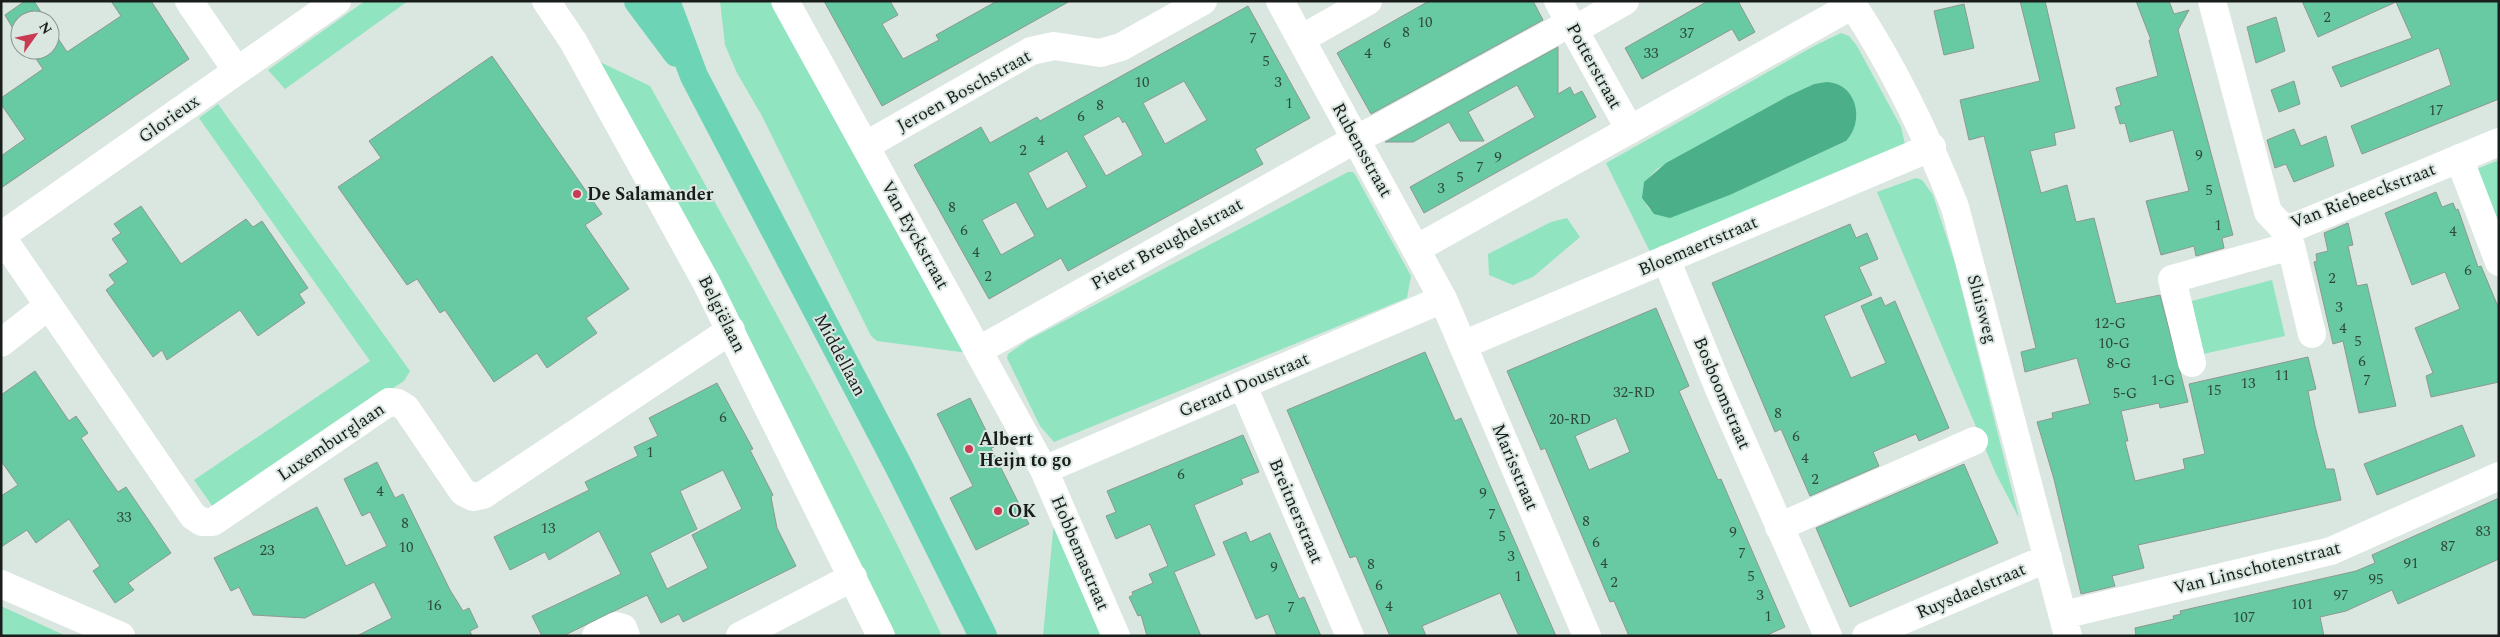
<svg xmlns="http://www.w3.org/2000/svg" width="2500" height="637" viewBox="0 0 2500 637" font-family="Spectral,serif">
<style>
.green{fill:#90e4c0;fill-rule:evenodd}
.water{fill:#4baf89}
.building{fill:#68caa2;stroke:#8d9892;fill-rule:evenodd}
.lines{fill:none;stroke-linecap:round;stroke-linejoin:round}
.minor{stroke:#fff;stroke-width:28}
.major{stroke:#6dd4b6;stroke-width:28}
.poi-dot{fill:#ca3a53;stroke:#dae6e0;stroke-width:2}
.labels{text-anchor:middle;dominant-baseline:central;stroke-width:4;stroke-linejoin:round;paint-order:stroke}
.number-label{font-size:15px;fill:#2d483d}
.street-label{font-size:18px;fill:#191d1b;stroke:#dae6e0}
.poi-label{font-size:18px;font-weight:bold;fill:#191d1b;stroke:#dae6e0;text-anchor:start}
</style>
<rect width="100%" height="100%" fill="#dae6e0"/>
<path class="green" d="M365,1H408L285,89L268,70Z
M720,1H771L968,353L877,341L871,336L762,116L737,73L725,45Z
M1841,33L1849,36L1857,46L1901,127L1906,148L1654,260L1606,163L1814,46ZM1826,82L1846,141L1732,194L1650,210C1637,193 1643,183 1657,169L1788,96L1814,84Z
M598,61L650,86C752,267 852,449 942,636H891L669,186Z
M218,104L410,371L404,381L213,507L194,480L370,361L199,118Z
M2499,160V238L2472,171Z
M1348,172H1353L1356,176L1411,276L1407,298L1054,442L1040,426L1007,358L1008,354L1028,340Z
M1916,178L1922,180L1933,195L1955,263L2019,518L1996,474L1877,192Z
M1567,218L1580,237L1533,277L1513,285L1489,275L1488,254L1551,222Z
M2272,280L2285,336L2203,354L2192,301Z
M1054,522L1103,636H1043Z
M1,606L66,636H1Z"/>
<path class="water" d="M1826,82C1857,83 1865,121 1846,141L1732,194L1670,218L1654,214L1642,198L1644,182L1666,163L1788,96L1814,84Z"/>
<path class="building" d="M25,1H34L46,20H20L19,39L5,15Z
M111,1H151L189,59L1,188V156L25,139L1,104V98L43,69L30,50H50V26L67,52L121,16Z
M824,1H890L898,15L882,24L903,59L939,40L936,35L997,1H1070L882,106Z
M1429,1H1533L1543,20L1371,114L1337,53Z
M1708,1H1738L1755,32L1739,41L1732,29L1642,79L1625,48Z
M2020,1H2045L2075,128L2054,133L2056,145L2030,151L2041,193L2067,185L2076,222L2094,218L2116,304L2160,295L2188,402L2160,408L2159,403L2121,411L2128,441H2125L2135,481L2185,469L2183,459L2205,454L2189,384L2308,357L2316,389L2308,391L2315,426L2326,469H2334L2341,500L2138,545L2144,568L2112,576L2115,586L2081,594L2054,479L2037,422L2053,418L2052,413L2090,404L2077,358L2025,372L2021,352L2036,348L2004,216L1984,136L1969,140L1960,100L2040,81Z
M2136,1H2169L2174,14L2189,10L2178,30L2233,235L2222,238L2224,248L2196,256L2194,246L2161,255L2146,201L2189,191L2173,130L2130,142L2125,123L2120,124L2115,107L2121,105L2116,88L2158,76L2149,40H2151Z
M2302,1H2499V99L2362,154L2351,126L2451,85L2439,48L2341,87L2332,67L2412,38L2396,2L2318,37Z
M1964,4L1974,48L1944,55L1934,11Z
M1248,6L1310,118L1255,149L1263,164L1068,271L1061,258L989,299L914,165L981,127L990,143L1037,117L1040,121ZM1184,81L1207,120L1165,144L1143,103ZM1119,116L1123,123L1125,121L1143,155L1106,176L1083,136ZM1067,151L1087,187L1047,209L1028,173ZM1016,202L1035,236L1001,255L982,220Z
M2276,17L2285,51L2256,63L2247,27Z
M1558,47V94L1570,87L1574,95L1582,91L1596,117L1424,213L1410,187L1535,117L1517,85L1468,112L1484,141H1460L1449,122L1413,142H1385Z
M492,56L602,214L585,225L629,289L586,318L597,333L547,368L537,353L494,382L445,310L440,313L417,279L407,285L338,187L381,158L369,141Z
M2294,81L2300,104L2279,112L2271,90Z
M2294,129L2301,146L2326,136L2334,166L2294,182L2286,164L2275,168L2267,140Z
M2436,192L2442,207L2453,203L2456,210L2458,209L2478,267L2481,266L2499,309V382L2431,397L2426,376L2433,373L2415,328L2460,309L2445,272L2412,285L2385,213Z
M141,206L181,264L246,219L253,227L262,221L308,288L299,294L305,303L258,336L240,310L167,360L162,350L153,357L106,290L115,283L109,275L128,262L112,239L121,233L114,224Z
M2348,223L2353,245L2348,246L2357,286L2367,284L2396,406L2359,413L2343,341L2333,344L2314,262L2317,261L2316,254L2328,251L2324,233Z
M1850,224L1856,238L1867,233L1878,259L1859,267L1872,295L1824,316L1851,378L1886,363L1861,306L1881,297L1885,306L1895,301L1949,428L1919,441L1916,434L1873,452L1879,466L1810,496L1781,429L1775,432L1712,283Z
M1656,308L1689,386L1679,391L1718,480L1721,479L1785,627L1765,636H1629L1614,601L1610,602L1545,448L1541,450L1507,371ZM1616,418L1630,452L1589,470L1575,436Z
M1425,352L1455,421L1461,418L1556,636H1519L1500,593L1422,626L1426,636H1390L1356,556L1350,558L1287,410Z
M35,371L69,421L76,416L88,433L81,438L106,475L118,492L126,487L171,553L128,583L134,590L115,603L93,571L100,566L69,519L36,543L27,530L1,547V496L18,485L1,461V395Z
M717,383L753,449L750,450L773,495L771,497L777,528L796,566L683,622L679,614L661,623L647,595L563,636H542L532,616L621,574L599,531L549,560L545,552L510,570L494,537L589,490L585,482L638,456L634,447L658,436L649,418ZM723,470L742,509L692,535L708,568L667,589L650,553L697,529L680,491Z
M970,398L994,447L991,448L1029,524L976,550L950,498L973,486L937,414Z
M2462,425L2475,456L2377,495L2364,464Z
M1243,435L1259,472L1241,479L1243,484L1194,505L1215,555L1174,572L1201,636H1147L1141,615L1138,616L1129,597L1133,595L1132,592L1153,583L1149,574L1168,566L1150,524L1116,539L1106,516L1116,512L1107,491Z
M377,462L395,498L403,494L450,590L463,611L469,608L478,627L470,631L472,636H357L392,618L374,582L305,618L253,615L239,587L231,591L214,558L317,507L346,566L387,546L370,512L362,516L344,479Z
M1964,464L1998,543L1850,607L1816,528Z
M2499,498V559L2398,604L2392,590L2346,611L2320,617L2324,636H2136L2135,628L2174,619L2173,616L2181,614L2180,611L2356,571L2375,563L2372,555Z
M1246,532L1250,542L1270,533L1299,599L1304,597L1321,636H1277L1268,614L1256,619L1223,542Z"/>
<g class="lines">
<path class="minor" d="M189,1L237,71
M546,1L573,41L706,282L881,636
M785,1L1044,470L1116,636
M1280,1L1443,299L1587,636
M1558,1L1630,130
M1850,1C1893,65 1927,136 1955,207L2068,636
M2212,1L2268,212L2283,228L2297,226L2499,142
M1574,30L1625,1
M1301,39L1368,1
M865,146L1031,51L1054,46L1100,53L1121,47L1203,1
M2459,158L2499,262
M1,236L193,516L202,522H213L389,402L398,403L406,408L463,492L473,497L483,495L731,330
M1,236L337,1
M2291,246L2312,334
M1416,249L1853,5
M1666,259L1719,389L1828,636
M1,343L48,306
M1463,345L1932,147
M979,350L1356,139L1380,127L1570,23
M2192,363L2172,279L2291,246L2283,228
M1243,386L1350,636
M1044,470L1443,299
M1779,527L1974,441
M1,584L121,636
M2063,615L2331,551L2499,476
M596,636L616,626L623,628L626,636
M740,636L853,577
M1866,636L2048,558"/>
<path class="major" d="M638,1L677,53
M666,1L694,76L899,467L983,636"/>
</g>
<g class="poi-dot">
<circle cx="577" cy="194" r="5"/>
<circle cx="969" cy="449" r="5"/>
<circle cx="998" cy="511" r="5"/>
</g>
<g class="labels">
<g class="number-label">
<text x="2327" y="17">2</text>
<text x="1425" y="22">10</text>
<text x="1406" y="32">8</text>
<text x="1687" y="33">37</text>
<text x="1253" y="38">7</text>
<text x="1387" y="43">6</text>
<text x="1368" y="53">4</text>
<text x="1651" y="53">33</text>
<text x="1266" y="61">5</text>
<text x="1142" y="82">10</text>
<text x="1278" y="82">3</text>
<text x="1289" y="103">1</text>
<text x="1100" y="105">8</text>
<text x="2436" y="110">17</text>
<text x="1081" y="116">6</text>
<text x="1041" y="140">4</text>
<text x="1023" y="150">2</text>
<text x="2199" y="155">9</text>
<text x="1498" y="157">9</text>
<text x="1480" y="167">7</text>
<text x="1460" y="177">5</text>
<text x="1441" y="188">3</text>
<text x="2209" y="190">5</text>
<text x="952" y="207">8</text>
<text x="2218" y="225">1</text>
<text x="964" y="230">6</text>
<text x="2453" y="231">4</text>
<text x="976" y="252">4</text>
<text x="2468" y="270">6</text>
<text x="988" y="276">2</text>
<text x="2332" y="278">2</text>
<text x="2339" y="307">3</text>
<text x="2110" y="323">12-G</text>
<text x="2343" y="328">4</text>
<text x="2358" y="341">5</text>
<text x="2114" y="343">10-G</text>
<text x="2362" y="361">6</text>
<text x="2119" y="363">8-G</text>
<text x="2282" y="375">11</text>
<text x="2163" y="380">1-G</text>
<text x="2367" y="380">7</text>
<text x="2248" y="383">13</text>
<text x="2214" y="390">15</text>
<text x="1634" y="392">32-RD</text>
<text x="2125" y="393">5-G</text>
<text x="1778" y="413">8</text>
<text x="723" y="417">6</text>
<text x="1570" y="419">20-RD</text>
<text x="1796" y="436">6</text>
<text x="650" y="452">1</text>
<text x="1805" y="458">4</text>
<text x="1181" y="474">6</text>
<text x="1815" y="479">2</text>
<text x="380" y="491">4</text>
<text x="1483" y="493">9</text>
<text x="1492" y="514">7</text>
<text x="124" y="517">33</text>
<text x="1586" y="521">8</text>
<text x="405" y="523">8</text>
<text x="548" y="528">13</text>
<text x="2483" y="531">83</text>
<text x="1733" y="532">9</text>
<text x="1502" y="536">5</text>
<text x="1596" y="542">6</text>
<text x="2448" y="546">87</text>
<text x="406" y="547">10</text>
<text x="267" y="550">23</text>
<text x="1742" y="553">7</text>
<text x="1511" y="556">3</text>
<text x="1604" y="563">4</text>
<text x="2411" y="563">91</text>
<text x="1371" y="564">8</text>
<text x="1274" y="567">9</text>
<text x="1518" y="576">1</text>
<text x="1751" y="576">5</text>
<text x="2376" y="579">95</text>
<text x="1614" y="582">2</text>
<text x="1379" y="585">6</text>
<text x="1760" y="595">3</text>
<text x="2341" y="595">97</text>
<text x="2302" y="604">101</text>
<text x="434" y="605">16</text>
<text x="1389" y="606">4</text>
<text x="1291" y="607">7</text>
<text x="1768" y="616">1</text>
<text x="2244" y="617">107</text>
</g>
<g class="street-label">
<text transform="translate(1594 66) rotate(61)">Potterstraat</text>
<text transform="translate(964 91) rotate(-29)">Jeroen Boschstraat</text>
<text transform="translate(169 119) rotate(-35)">Glorieux</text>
<text transform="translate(1362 150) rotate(61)">Rubensstraat</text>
<text transform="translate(2363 196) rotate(-21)">Van Riebeeckstraat</text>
<text transform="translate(915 235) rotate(61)">Van Eyckstraat</text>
<text transform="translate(1167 244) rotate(-29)">Pieter Breughelstraat</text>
<text transform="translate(1698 246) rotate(-23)">Bloemaertstraat</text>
<text transform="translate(1982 309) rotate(75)">Sluisweg</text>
<text transform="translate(722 314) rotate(63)">Belgiëlaan</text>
<text transform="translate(840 355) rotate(62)">Middellaan</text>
<text transform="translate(1244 385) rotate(-23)">Gerard Doustraat</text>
<text transform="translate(1722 393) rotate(67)">Bosboomstraat</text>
<text transform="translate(331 442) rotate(-34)">Luxemburglaan</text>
<text transform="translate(1515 467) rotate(67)">Marisstraat</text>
<text transform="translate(1296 511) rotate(67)">Breitnerstraat</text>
<text transform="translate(1080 553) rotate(67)">Hobbemastraat</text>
<text transform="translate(2257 568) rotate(-14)">Van Linschotenstraat</text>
<text transform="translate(1971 591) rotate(-23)">Ruysdaelstraat</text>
</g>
<g class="poi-label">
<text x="587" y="194">De Salamander</text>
<text x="979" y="439">Albert<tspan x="979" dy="21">Heijn to go</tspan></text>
<text x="1008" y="511">OK</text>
</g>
</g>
<rect width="2500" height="637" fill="none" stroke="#191d1b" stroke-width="5"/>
<g transform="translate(35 35) rotate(57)"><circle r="24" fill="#dae6e0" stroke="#8d9691"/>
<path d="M0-4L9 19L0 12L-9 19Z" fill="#ca3a53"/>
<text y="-8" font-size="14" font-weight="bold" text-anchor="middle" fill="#191d1b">N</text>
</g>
</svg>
